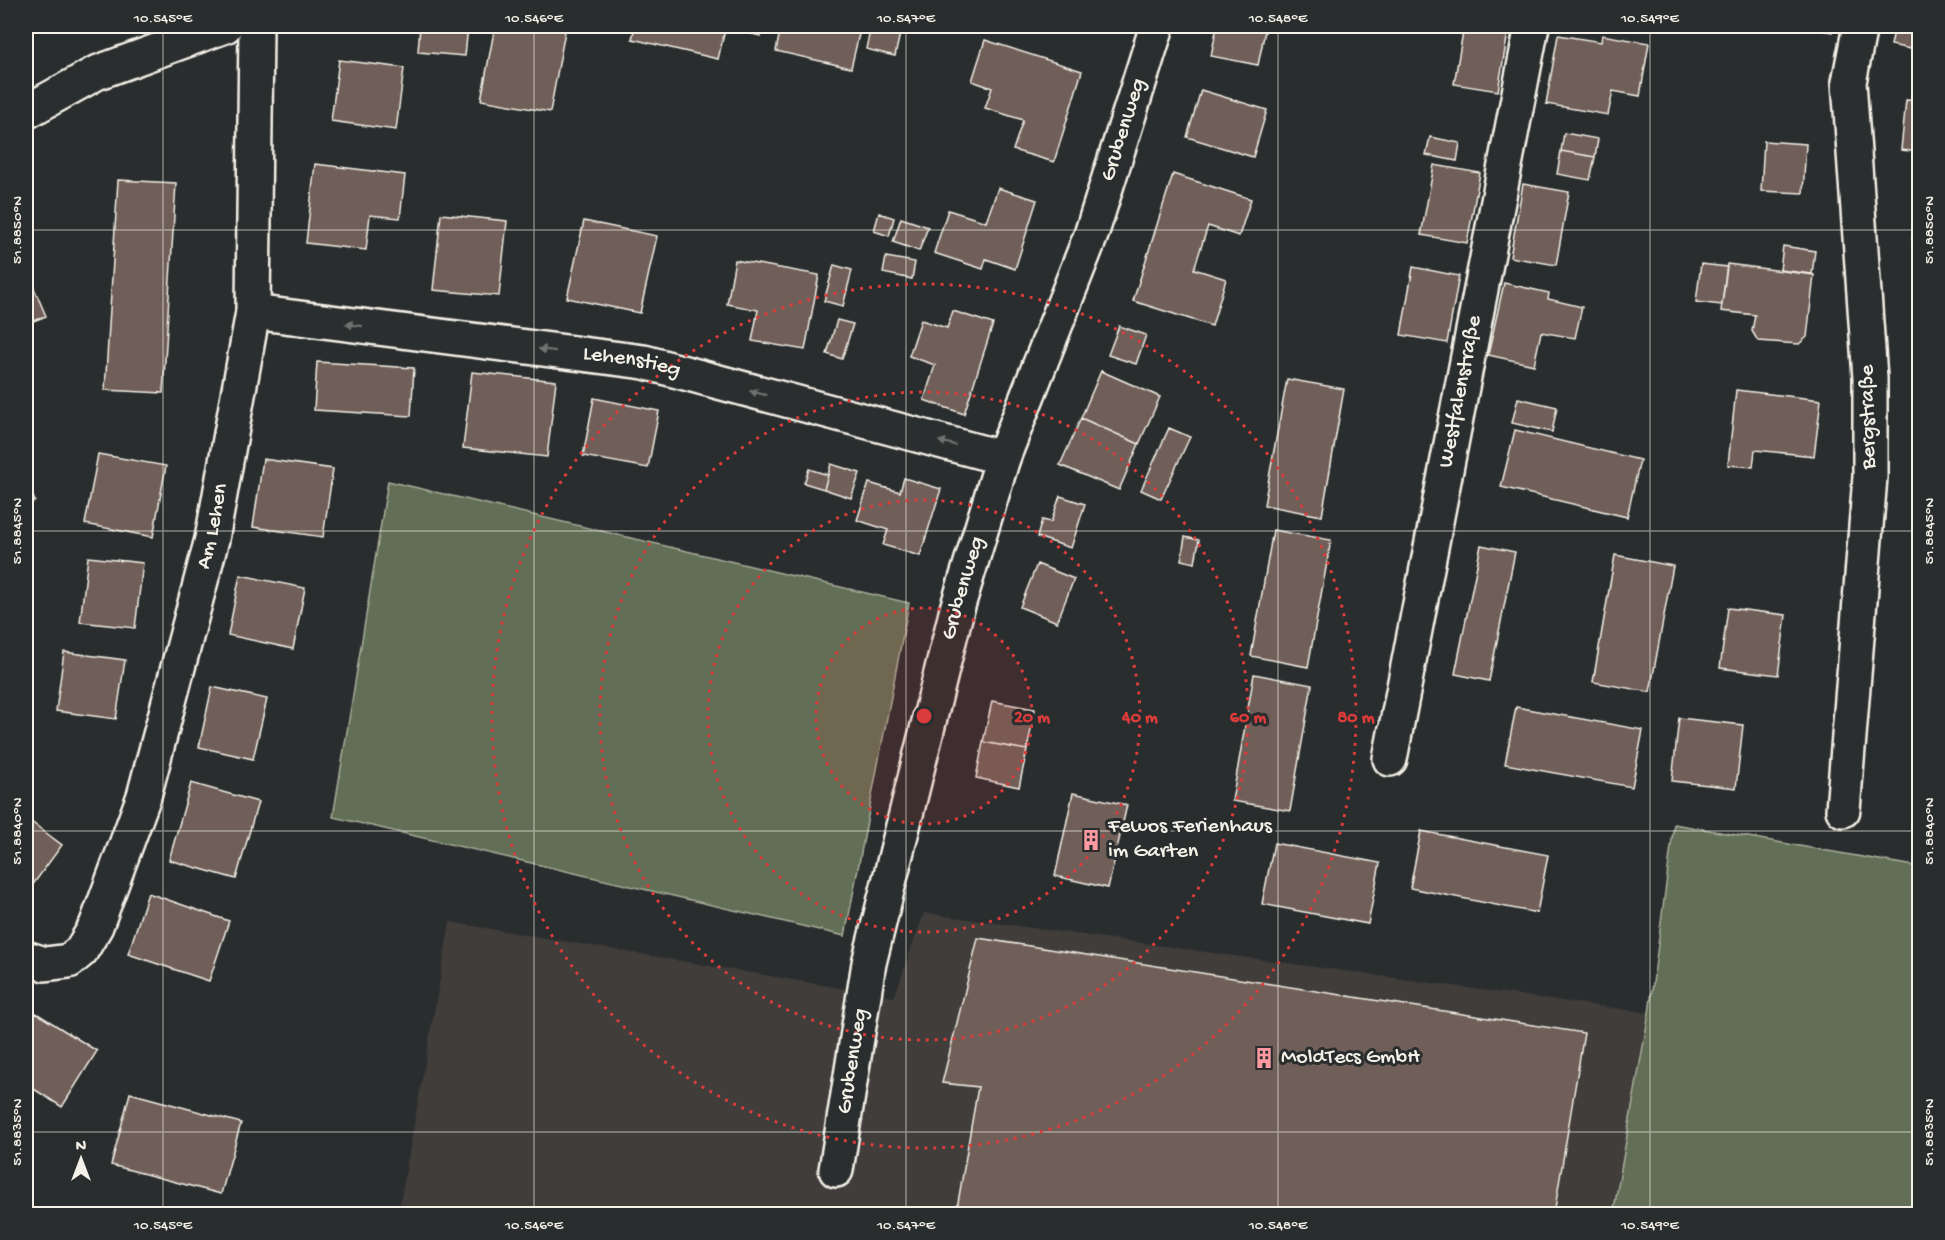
<svg xmlns="http://www.w3.org/2000/svg" width="1945" height="1240" viewBox="0 0 1945 1240" font-family="'Gochi Hand',sans-serif">
<style>
.built{fill:#3f3c3b}
.green{fill:#626e55;stroke:#abb09e;stroke-width:1.5}
.building{fill:#705f58;stroke:#f4f1e8;stroke-width:1.5}
.lines{fill:none;stroke-linecap:round;stroke-linejoin:round}
.minor-casing{stroke:#f4f1e8;stroke-width:38}
.minor{stroke:#2a2d2e;stroke-width:33}
.oneway{fill:#71726f}
.ticks{fill:none;stroke:#f4f1e8;stroke-width:1.5;stroke-opacity:0.45}
.ring{fill:none;stroke:#d93c3b;stroke-width:3;stroke-dasharray:3 6}
.labels{text-anchor:middle;dominant-baseline:central;stroke-width:6;stroke-linejoin:round;paint-order:stroke}
.street-label{font-size:22px;fill:#f4f1e8;stroke:#2a2d2e}
.poi-label{font-size:22px;fill:#f4f1e8;stroke:#2a2d2e;text-anchor:start}
.centre{fill:#d93c3b;stroke:#2a2d2e;stroke-width:3}
.ring-label{font-size:18px;text-anchor:middle;font-weight:bold;fill:#d93c3b;stroke:#2a2d2e;stroke-width:6;stroke-linejoin:round;paint-order:stroke}
.neatline{fill:none;stroke:#f4f1e8;stroke-width:2}
.ticks-label{font-size:15px;text-anchor:middle;fill:#f4f1e8}
</style>
<rect width="100%" height="100%" fill="#2a2d2e"/>
<filter id="ink" filterUnits="userSpaceOnUse"><feTurbulence type="fractalNoise" baseFrequency=".0167" numOctaves="2"/><feDisplacementMap in="SourceGraphic" scale="12" xChannelSelector="R" yChannelSelector="G"/><feConvolveMatrix kernelMatrix="1 2 1 2 8 2 1 2 1" color-interpolation-filters="sRGB"/></filter>
<g filter="url(#ink)">
<path class="built" d="M924,913L1649,1013L1613,1214H398L450,922L894,997Z"/>
<path class="green" d="M388,481L909,603L845,936L333,817Z
M1674,824L1919,867V1214H1613L1649,1013Z"/>
<path class="building" d="M420,26H468L465,56L418,52Z
M495,26H566L550,112L481,100Z
M635,26H726L718,59L632,39Z
M733,26H764L761,36L732,29Z
M781,26H861L851,68L776,51Z
M871,26H888L901,29L895,56L866,49Z
M1217,26H1266L1258,65L1211,56Z
M1464,26H1509L1498,91L1454,84Z
M1796,26H1833L1832,32Z
M1895,26H1920V51L1891,45Z
M1558,35L1601,42L1602,35L1649,43L1640,96L1613,91L1608,115L1546,104Z
M985,40L1082,71L1054,162L1013,150L1023,120L985,108L992,88L972,81Z
M339,60L404,68L396,130L331,121Z
M1201,90L1267,110L1253,157L1187,137Z
M1906,100L1920,101V152L1901,150Z
M1564,133L1598,139L1595,157L1561,151Z
M1430,137L1460,143L1457,161L1426,155Z
M1764,141L1806,144L1803,193L1761,191Z
M1561,151L1595,157L1590,180L1557,174Z
M315,164L405,175L400,218L370,215L366,250L306,243Z
M1434,165L1480,173L1467,243L1421,235Z
M1173,174L1251,199L1239,236L1208,226L1194,269L1226,279L1212,326L1133,301Z
M118,180L176,183L163,393L105,390Z
M1523,184L1569,192L1556,265L1510,257Z
M998,188L1037,200L1015,269L986,259L983,269L934,253L948,210L986,222Z
M1918,188H1920V241L1912,240Z
M879,213L894,218L889,236L874,231Z
M441,214L507,221L499,296L433,290Z
M901,218L928,227L919,251L893,242Z
M584,221L657,236L640,313L567,298Z
M1783,246L1815,251L1812,274L1780,270Z
M886,257L915,262L912,279L883,273Z
M735,260L819,275L805,350L752,341L758,310L727,304Z
M1701,264L1727,267L1722,305L1696,302Z
M1727,264L1814,275L1807,337L1799,344L1758,341L1752,331L1755,315L1721,311Z
M834,265L852,270L843,306L824,301Z
M1413,267L1459,276L1447,343L1401,335Z
M26,269L34,288L26,292Z
M1504,283L1549,293L1548,299L1582,307L1575,338L1541,332L1534,365L1488,355Z
M34,288L46,316L26,324V292Z
M953,311L993,324L964,414L924,400L935,365L909,356L921,320L947,328Z
M837,320L853,324L842,359L827,354Z
M1119,326L1146,335L1136,364L1108,355Z
M317,362L414,368L411,416L314,410Z
M1101,371L1160,397L1139,444L1081,418Z
M472,372L556,381L547,457L463,448Z
M1287,379L1344,389L1322,516L1264,505Z
M1736,390L1821,400L1814,456L1755,450L1753,467L1728,465Z
M594,398L659,411L648,468L583,456Z
M1518,398L1557,407L1552,432L1512,423Z
M1081,418L1139,444L1119,490L1060,465Z
M1169,428L1190,437L1161,499L1141,490Z
M1515,430L1640,460L1627,517L1501,487Z
M98,454L166,466L153,537L85,524Z
M263,459L333,469L323,537L253,527Z
M831,464L860,473L851,498L824,489Z
M809,469L828,475L824,489L804,483Z
M904,478L941,489L920,556L883,545L888,530L857,520L869,483L900,492Z
M26,480L35,501L26,505Z
M1060,496L1085,504L1071,548L1037,537L1042,520L1051,522Z
M1273,530L1331,540L1308,667L1251,656Z
M1185,537L1199,540L1195,563L1181,560Z
M1481,545L1515,552L1489,681L1455,674Z
M1615,555L1673,566L1650,692L1593,682Z
M88,557L143,563L135,628L80,622Z
M1037,564L1074,579L1057,622L1020,607Z
M240,575L305,588L293,649L228,635Z
M1728,608L1786,615L1778,675L1720,668Z
M64,652L125,660L116,719L56,711Z
M1254,674L1312,685L1290,811L1232,801Z
M212,687L267,699L253,759L199,747Z
M992,701L1035,709L1027,750L983,742Z
M1516,707L1643,730L1632,787L1505,764Z
M1679,718L1743,725L1736,788L1672,781Z
M983,742L1027,750L1019,787L976,778Z
M191,783L258,802L236,879L169,860Z
M1073,793L1127,805L1108,888L1055,876Z
M26,818L62,845L26,894Z
M1421,831L1548,855L1537,913L1410,888Z
M1274,843L1380,863L1368,924L1262,904Z
M148,893L229,921L209,981L128,954Z
M978,938L1584,1033L1554,1214L1528,1212V1214H956L978,1087L942,1083Z
M36,1013L97,1051L62,1107L26,1084V1030Z
M130,1093L241,1123L221,1194L111,1165Z"/>
<g class="lines">
<defs>
<g id="minor">
<path d="M26,112L96,73L225,26"/>
<path id="s1" d="M253,312L644,362L1003,458"/>
<path id="s2" d="M1390,759L1532,26"/>
<path d="M1843,810L1870,477V378L1849,82L1860,26"/>
<path id="s3" d="M26,958L45,964L69,961L81,951L96,926L144,796L212,539L253,312L256,26"/>
<path id="s4" d="M836,1170L869,963L957,609L1003,458L1091,235L1157,26"/>
</g>
</defs>
<use href="#minor" class="minor-casing"/>
<use href="#minor" class="minor"/>
</g>
<defs><path id="oneway-solid" d="M-6-.8H1V-3.2L6.5 0L1 3.2V.8H-6Z" transform="scale(1.5)"/></defs>
<g class="oneway">
<use href="#oneway-solid" transform="translate(354 325) rotate(-173)"/>
<use href="#oneway-solid" transform="translate(547 350) rotate(-173)"/>
<use href="#oneway-solid" transform="translate(758 393) rotate(-165)"/>
<use href="#oneway-solid" transform="translate(947 443) rotate(-165)"/>
</g>
</g>
<path class="ticks" d="M163,26V1214M534,26V1214M906,26V1214M1278,26V1214M1650,26V1214M26,230H1920M26,531H1920M26,831H1920M26,1132H1920"/>
<circle cx="924" cy="716" r="108" fill="#d93c3b" fill-opacity=".12"/>
<g class="ring">
<circle cx="924" cy="716" r="108"/>
<circle cx="924" cy="716" r="216"/>
<circle cx="924" cy="716" r="324"/>
<circle cx="924" cy="716" r="432"/>
</g>
<defs>
<symbol id="building-bare" viewBox="-9 -9 18 18"><path d="M-4-6H4V6H1V3H-1V6H-4ZM-2.5-4.3h1.7v1.8h-1.7ZM.8-4.3h1.7v1.8H.8ZM-2.5-1h1.7V.8h-1.7ZM.8-1h1.7V.8H.8Z" fill="#ff9aa2" stroke="#2a2d2e" stroke-width="2.5" paint-order="stroke"/></symbol>
</defs>
<g fill-rule="evenodd">
<use href="#building-bare" x="1076" y="825" width="30" height="30"/>
<use href="#building-bare" x="1249" y="1043" width="30" height="30"/>
</g>
<g class="labels">
<g class="street-label">
<text stroke="none"><textPath href="#s4" startOffset="1082">Grubenweg</textPath></text>
<text stroke="none"><textPath href="#s1" startOffset="382">Lehenstieg</textPath></text>
<text stroke="none"><textPath href="#s2" startOffset="374">Westfalenstraße</textPath></text>
<text transform="translate(1869 417) rotate(-91)">Bergstraße</text>
<text stroke="none"><textPath href="#s3" startOffset="506">Am Lehen</textPath></text>
<text stroke="none"><textPath href="#s4" startOffset="596">Grubenweg</textPath></text>
<text stroke="none"><textPath href="#s4" startOffset="110">Grubenweg</textPath></text>
</g>
<g class="poi-label">
<text x="1108" y="827">Fewos Ferienhaus<tspan x="1108" dy="25">im Garten</tspan></text>
<text x="1281" y="1058">MoldTecs GmbH</text>
</g>
</g>
<circle cx="924" cy="716" r="9" class="centre"/>
<g class="ring-label">
<text x="1032" y="722">20 m</text>
<text x="1140" y="722">40 m</text>
<text x="1248" y="722">60 m</text>
<text x="1356" y="722">80 m</text>
</g>
<rect width="1945" height="1240" fill="none" stroke="#2a2d2e" stroke-width="66"/>
<g transform="translate(81 1159)" stroke="#2a2d2e" stroke-width="4.5" paint-order="stroke">
<path d="M0-4.5L10 22L0 15L-10 22Z" fill="#f4f1e8"/>
<text y="-9" font-size="16" font-weight="bold" text-anchor="middle" fill="#f4f1e8">N</text>
</g>
<rect x="33" y="33" width="1879" height="1174" class="neatline"/>
<g class="ticks-label">
<text x="163" y="22">10.545°E</text>
<text x="534" y="22">10.546°E</text>
<text x="906" y="22">10.547°E</text>
<text x="1278" y="22">10.548°E</text>
<text x="1650" y="22">10.549°E</text>
<text transform="translate(16 230) rotate(-90)" y="5">51.8850°N</text>
<text transform="translate(1928 230) rotate(-90)" y="5">51.8850°N</text>
<text transform="translate(16 531) rotate(-90)" y="5">51.8845°N</text>
<text transform="translate(1928 531) rotate(-90)" y="5">51.8845°N</text>
<text transform="translate(16 831) rotate(-90)" y="5">51.8840°N</text>
<text transform="translate(1928 831) rotate(-90)" y="5">51.8840°N</text>
<text transform="translate(16 1132) rotate(-90)" y="5">51.8835°N</text>
<text transform="translate(1928 1132) rotate(-90)" y="5">51.8835°N</text>
<text x="163" y="1229">10.545°E</text>
<text x="534" y="1229">10.546°E</text>
<text x="906" y="1229">10.547°E</text>
<text x="1278" y="1229">10.548°E</text>
<text x="1650" y="1229">10.549°E</text>
</g>
</svg>
